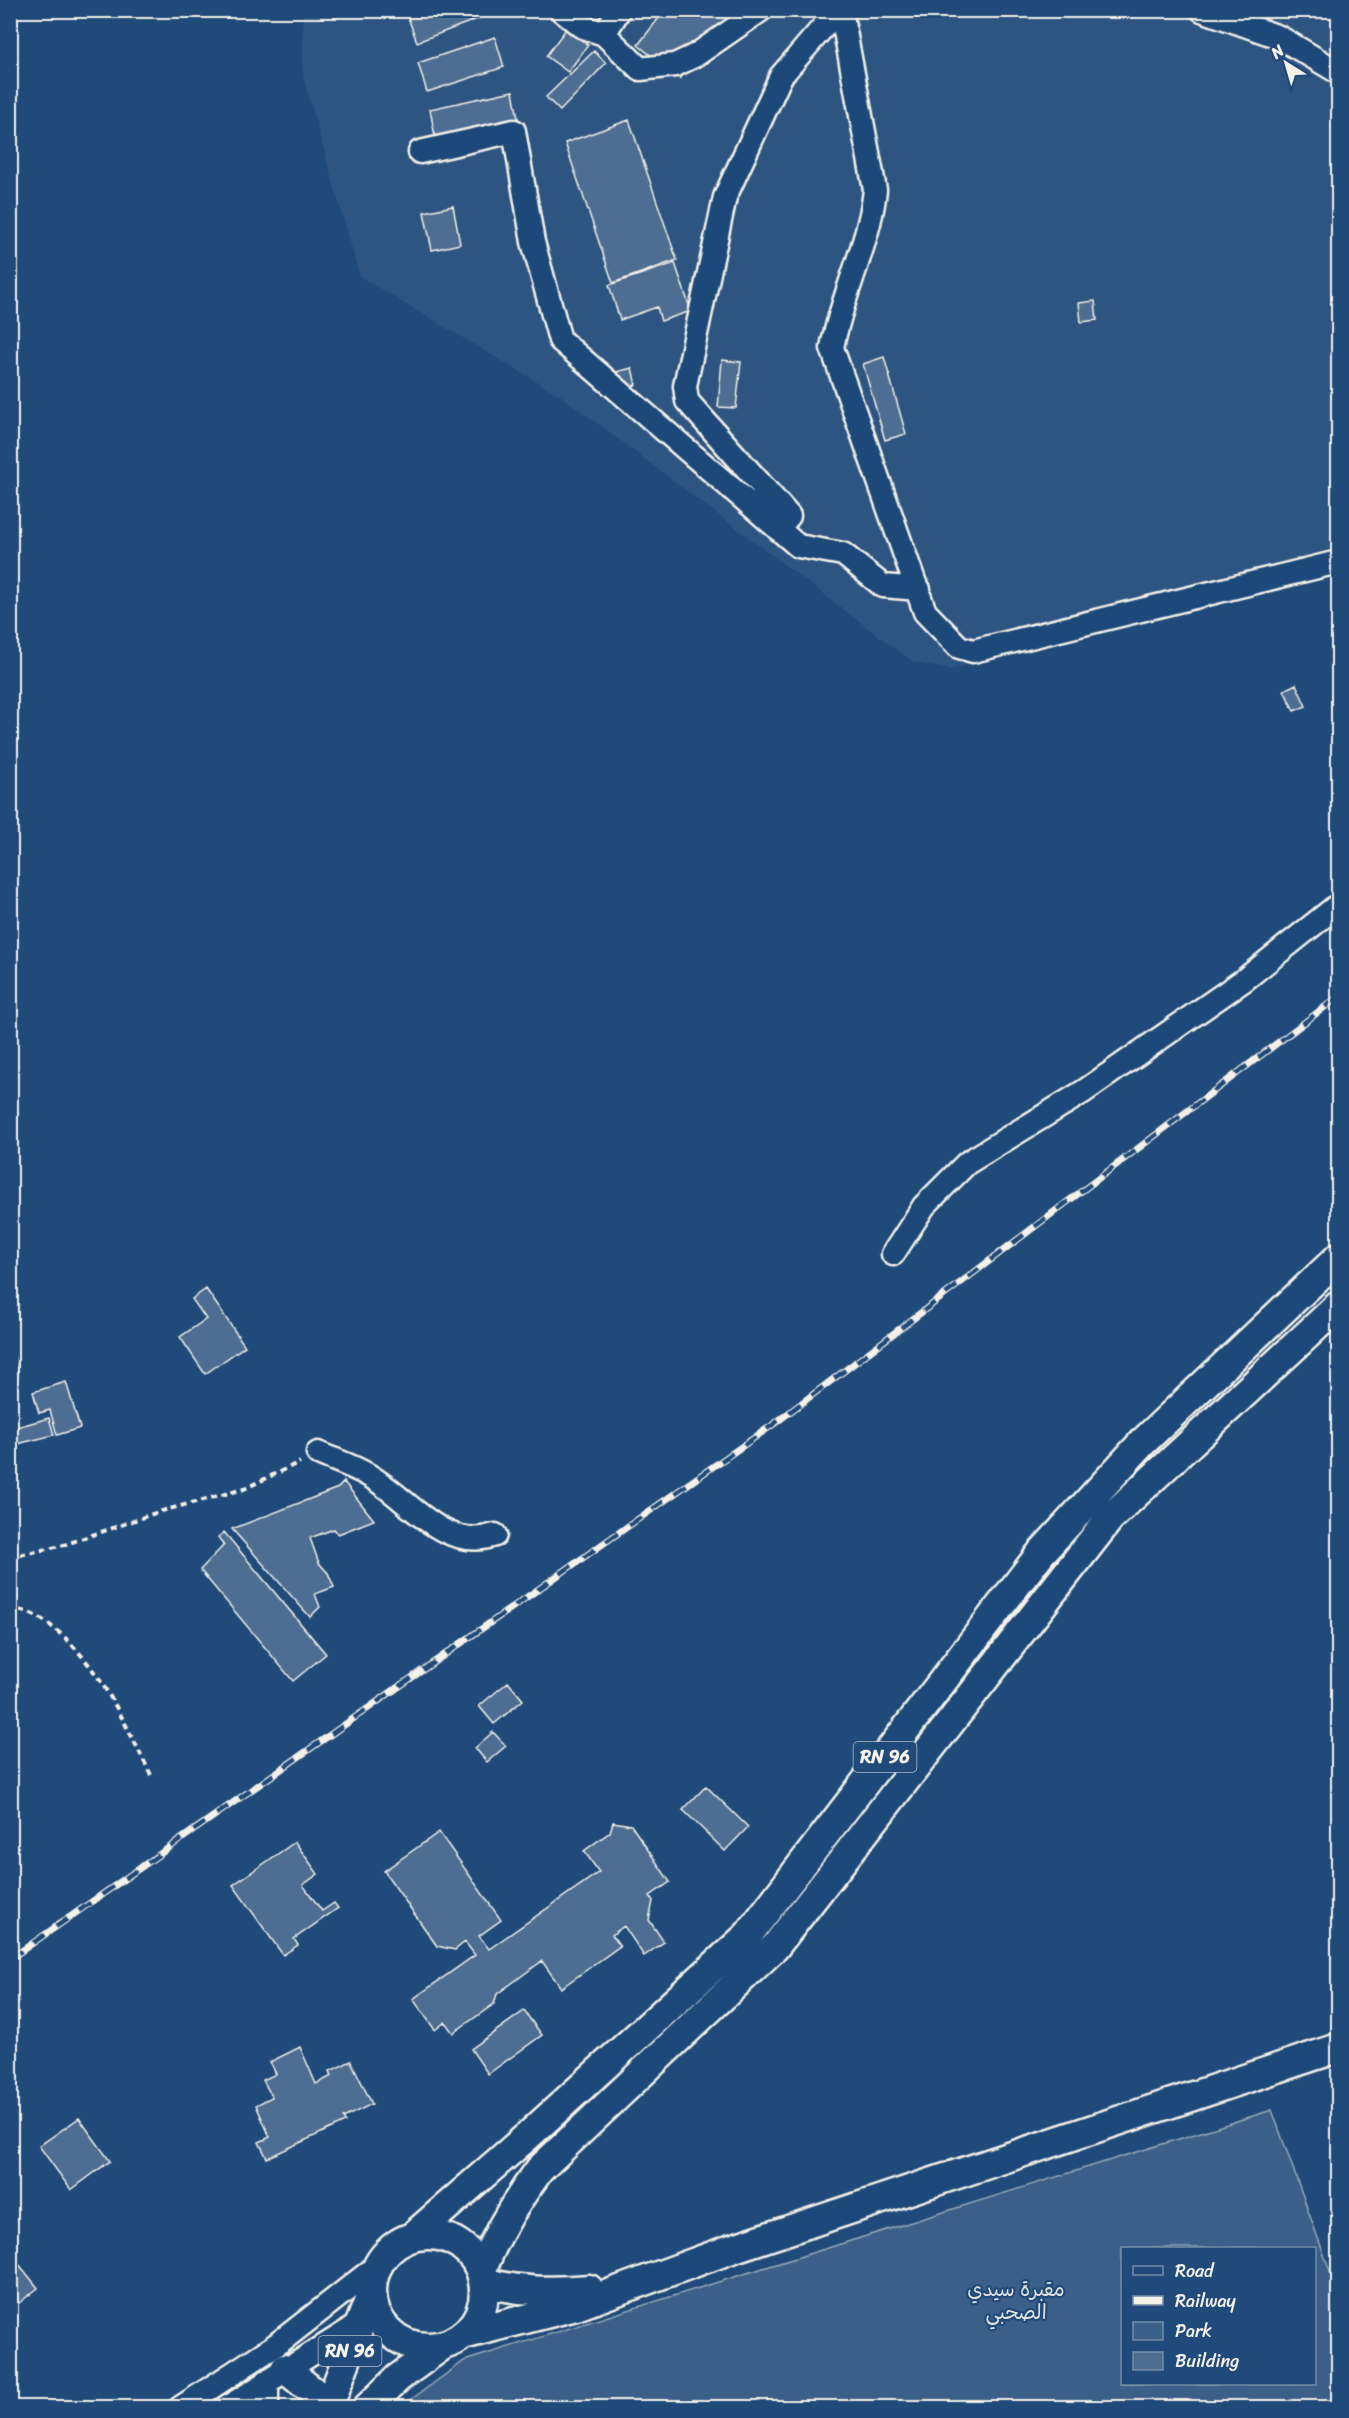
<svg xmlns="http://www.w3.org/2000/svg" width="1349" height="2418" viewBox="0 0 1349 2418" font-family="Sriracha,'Playpen Sans Arabic',sans-serif">
<style>
.built{fill:#2d5581}
.green{fill:#3a5f88;stroke:#97a8b8;stroke-width:1.5;fill-rule:evenodd}
.building{fill:#4d6e92;stroke:#f4f1e8;stroke-width:1.5}
.lines{fill:none;stroke-linecap:round;stroke-linejoin:round}
.minor-casing{stroke:#f4f1e8;stroke-width:27}
.major-casing{stroke:#f4f1e8;stroke-width:33}
.path{stroke:#f4f1e8;stroke-width:4;stroke-dasharray:6 4.5;stroke-linecap:butt}
.minor{stroke:#1f4a7a;stroke-width:22}
.major{stroke:#1f4a7a;stroke-width:28}
.rail-casing{stroke:#f4f1e8;stroke-width:7}
.rail{stroke:#1f4a7a;stroke-width:4.5;stroke-dasharray:14;stroke-linecap:butt}
.labels{text-anchor:middle;dominant-baseline:central;stroke-width:4.5;stroke-linejoin:round;paint-order:stroke}
.shield{fill:#1f4a7a;stroke:#b4bfc7;stroke-width:1.5}
.shield-label{font-size:18px;font-weight:bold;fill:#f4f1e8}
.park-label{font-size:20px;fill:#e1e2de;stroke:#1f4a7a}
</style>
<rect width="100%" height="100%" fill="#1f4a7a"/>
<filter id="ink" filterUnits="userSpaceOnUse"><feTurbulence type="fractalNoise" baseFrequency=".0167" numOctaves="2"/><feDisplacementMap in="SourceGraphic" scale="12" xChannelSelector="R" yChannelSelector="G"/><feConvolveMatrix kernelMatrix="1 2 1 2 8 2 1 2 1" color-interpolation-filters="sRGB"/></filter>
<g filter="url(#ink)">
<path class="built" d="M303,11H1338V552L950,670L913,662L561,396L360,277L303,77Z"/>
<path class="green" d="M1272,2110L1338,2294V2407L407,2408L405,2404L464,2361ZM1122,2248H1314V2384H1122Z"/>
<path class="building" d="M410,10H487L488,15L417,42L406,12Z
M665,10H734L680,79L638,45Z
M566,29L588,45L568,72L546,56Z
M495,37L504,67L427,92L418,63Z
M594,51L606,63L560,111L546,97Z
M513,91L519,124L436,142L430,109Z
M629,120L677,260L613,283L565,143Z
M453,206L460,244L432,250L424,212Z
M675,263L691,311L661,321L657,307L620,320L609,285Z
M1095,301L1097,320L1081,322L1079,303Z
M884,357L906,434L885,440L863,364Z
M722,360L741,362L736,408L718,407Z
M632,368L636,385L616,389L612,373Z
M1296,684L1306,706L1294,711L1284,690Z
M206,1289L245,1346L205,1374L180,1337L206,1319L192,1299Z
M10,1339L18,1375L10,1376Z
M66,1382L80,1428L57,1435L50,1410L39,1413L33,1392Z
M49,1418L54,1435L17,1444L13,1428Z
M344,1482L374,1520L338,1534L334,1529L310,1538L319,1563L328,1573L334,1587L315,1594L320,1607L310,1617L232,1529L338,1488Z
M224,1532L326,1654L293,1681L200,1570L224,1545L218,1537Z
M508,1682L523,1700L494,1724L479,1706Z
M493,1732L506,1746L487,1762L475,1748Z
M706,1786L748,1827L725,1851L683,1810Z
M613,1822L631,1825L670,1882L650,1896L653,1901L649,1920L664,1942L644,1956L624,1926L612,1935L620,1946L561,1988L542,1961L497,1994L494,2004L453,2033L445,2022L435,2030L413,1999L475,1955L465,1942L455,1950L437,1946L384,1871L439,1832L501,1920L479,1936L489,1949L599,1872L584,1851L610,1832Z
M295,1842L318,1874L303,1885L322,1911L334,1903L338,1908L294,1939L298,1945L283,1955L233,1885Z
M524,2011L542,2035L488,2074L471,2049Z
M300,2047L316,2084L332,2076L330,2071L351,2061L372,2104L343,2118L345,2122L267,2158L259,2142L270,2137L256,2105L272,2097L263,2080L276,2074L270,2062Z
M79,2118L110,2161L71,2190L39,2146Z
M18,2263L38,2288L19,2303L10,2292V2268Z"/>
<g class="lines">
<defs>
<path id="minor" d="M561,10L581,26L604,34L640,69L675,65L696,55L761,10
M841,10L875,190C869,245 842,294 832,348L925,612L959,647L973,651L1338,562
M1202,10L1279,37L1338,72
M604,34L619,10
M420,152L514,131L533,242L560,340L798,546L843,554L883,586L919,589
M778,529L789,516L687,401L685,386L725,197L781,76L838,10
M893,1254L924,1206L967,1163L1083,1092L1244,980L1338,905
M318,1453C334,1460 353,1466 368,1475C409,1498 443,1553 495,1535
M180,2408L276,2345L377,2266
M226,2408L367,2319
M267,2408V2381"/>
<path id="major" d="M372 2291a56 56 0 1 1 112 0a56 56 0 1 1-112 0Z
M412,2237L530,2134L748,1935L1041,1553L1142,1443L1338,1258
M481,2272C496,2234 515,2202 540,2169L775,1947L1110,1518L1338,1306
M483,2282C519,2292 552,2292 589,2289
M463,2335L576,2306L734,2248L1338,2048
M285,2369L329,2404
M328,2408L371,2295
M367,2408L398,2378L442,2346"/>
</defs>
<use href="#minor" class="minor-casing"/>
<use href="#major" class="major-casing"/>
<path class="path" d="M10,1557L61,1546L158,1512L244,1489L300,1462
M10,1607C21,1611 35,1614 44,1621C97,1657 125,1724 153,1779"/>
<use href="#minor" class="minor"/>
<use href="#major" class="major"/>
<defs>
<path id="rail" d="M10,1959L774,1424L1338,997"/>
</defs>
<use href="#rail" class="rail-casing"/>
<use href="#rail" class="rail"/>
</g>
</g>
<g class="labels">
<g class="shield">
<rect x="853.5" y="1742" width="63" height="30" rx="4.5"/>
<rect x="318.5" y="2336" width="63" height="30" rx="4.5"/>
</g>
<g class="shield-label">
<text x="885" y="1757">RN 96</text>
<text x="350" y="2351">RN 96</text>
</g>
<g class="park-label">
<text x="1016" y="2289">مقبرة سيدي<tspan x="1016" dy="23">الصحبي</tspan></text>
</g>
</g>
<rect width="1349" height="2418" fill="none" stroke="#1f4a7a" stroke-width="36"/>
<rect x="18" y="18" width="1313" height="2382" fill="none" stroke="#f4f1e8" stroke-width="2" filter="url(#ink)"/>
<rect x="1121" y="2247" width="195" height="138" fill="#1f4a7a" stroke="#748da6" stroke-width="1.5"/>
<rect x="1133" y="2266" width="30" height="9" fill="#1f4a7a" stroke="#748da6" stroke-width="1.5"/>
<text x="1175" y="2277" font-size="18" fill="#f4f1e8">Road</text>
<rect x="1133" y="2296" width="30" height="9" fill="#f4f1e8" stroke="#748da6" stroke-width="1.5"/>
<text x="1175" y="2307" font-size="18" fill="#f4f1e8">Railway</text>
<rect x="1133" y="2322" width="30" height="18" fill="#3a5f88" stroke="#748da6" stroke-width="1.5"/>
<text x="1175" y="2337" font-size="18" fill="#f4f1e8">Park</text>
<rect x="1133" y="2352" width="30" height="18" fill="#4d6e92" stroke="#748da6" stroke-width="1.5"/>
<text x="1175" y="2367" font-size="18" fill="#f4f1e8">Building</text>
<g transform="translate(1286 63) rotate(323)" stroke="#1f4a7a" stroke-width="4.5" paint-order="stroke">
<path d="M0-4.5L10 22L0 15L-10 22Z" fill="#f4f1e8"/>
<text y="-9" font-size="16" font-weight="bold" text-anchor="middle" fill="#f4f1e8">N</text>
</g>
</svg>
